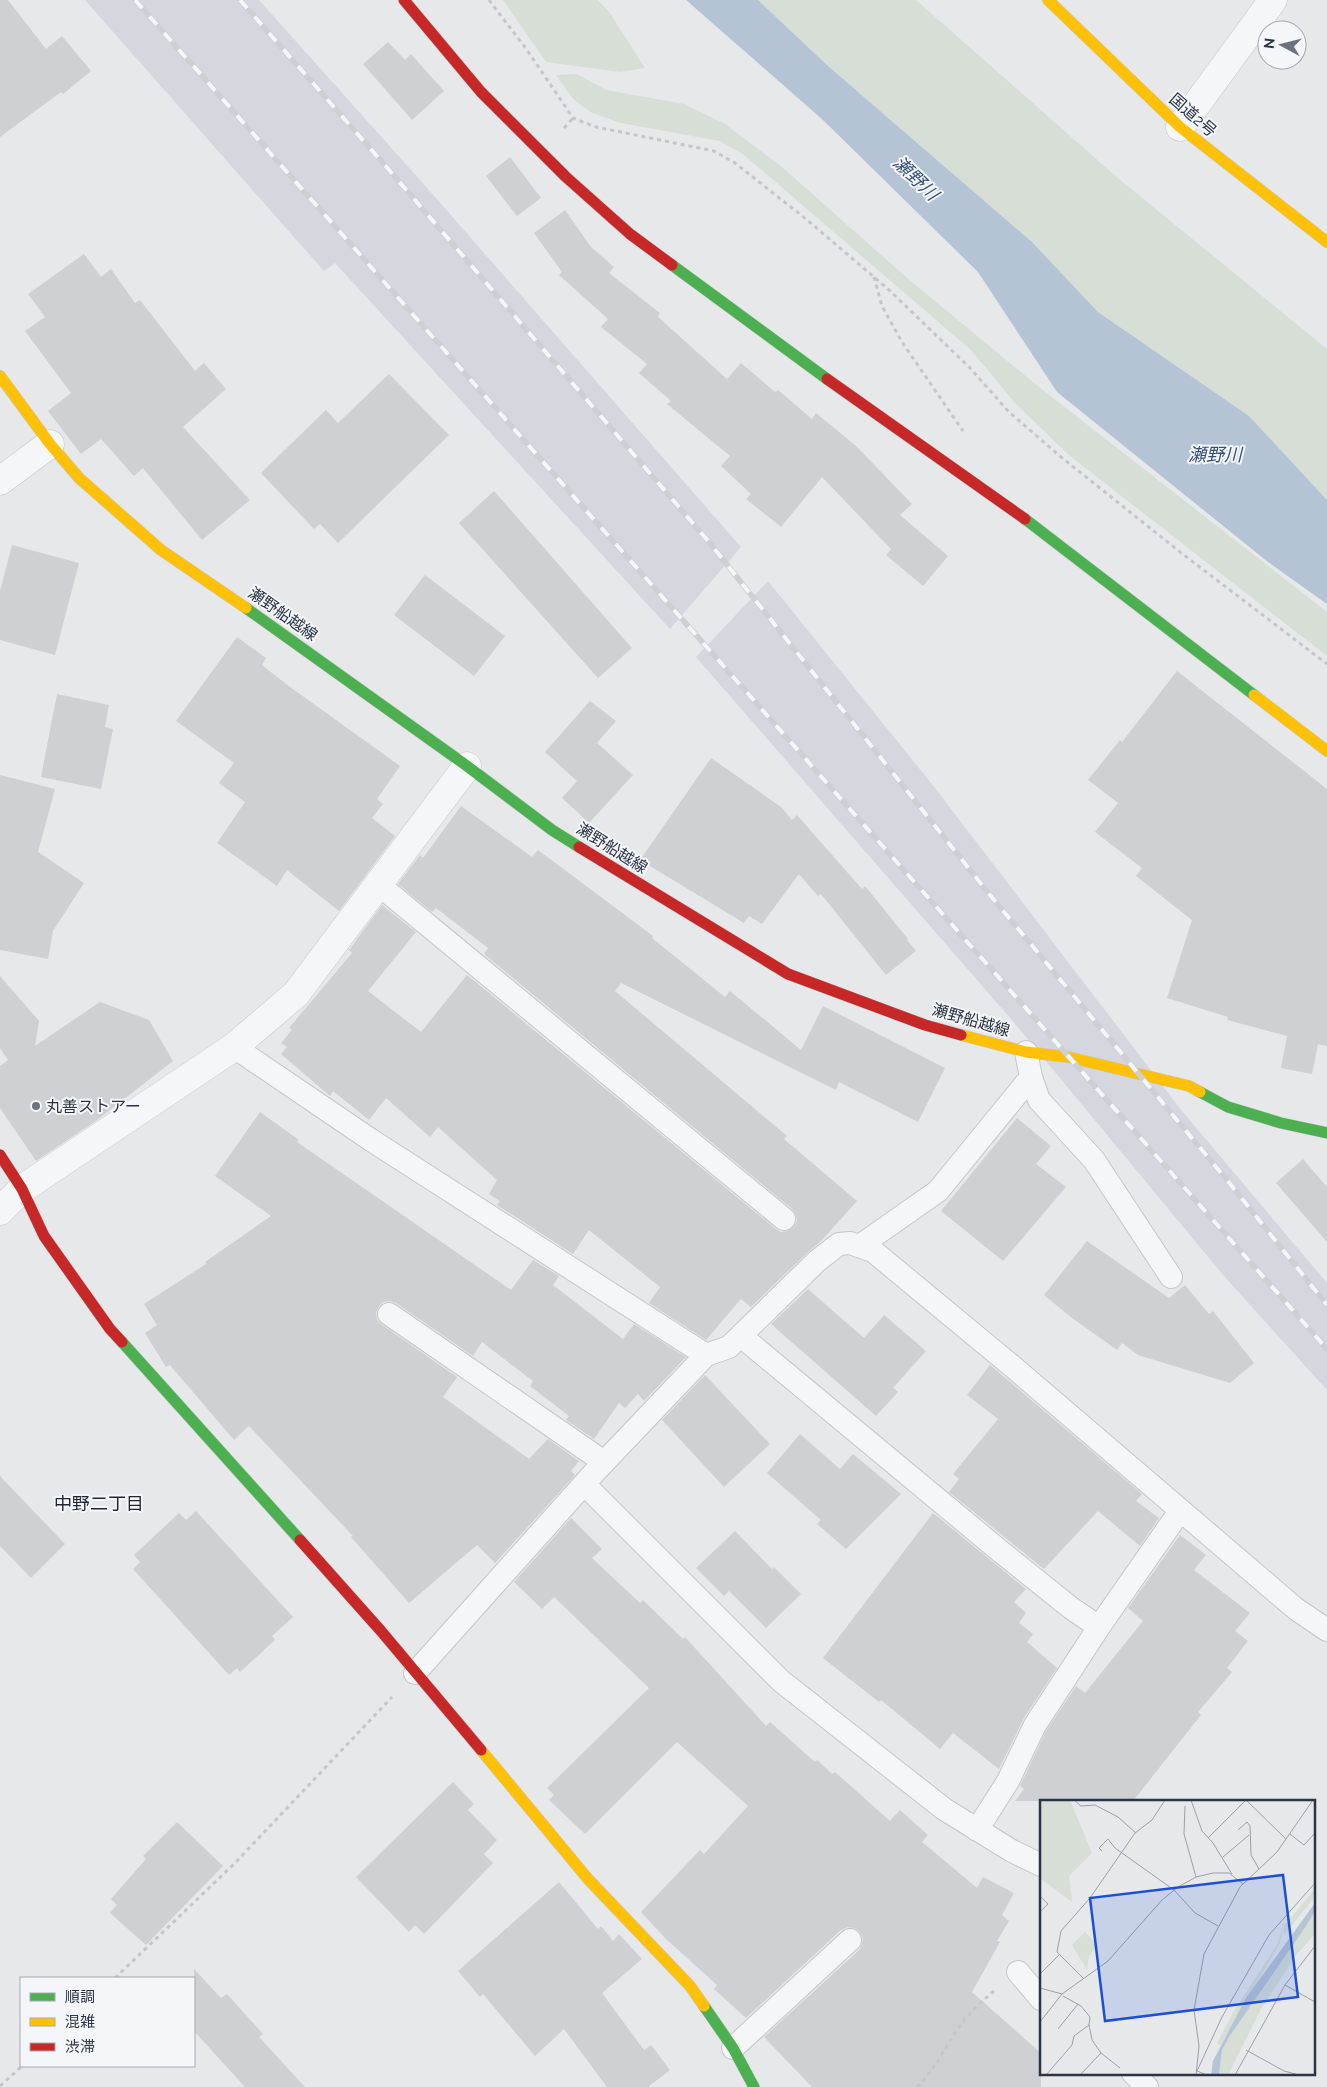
<svg xmlns="http://www.w3.org/2000/svg" width="1327" height="2087" viewBox="0 0 1327 2087" font-family="Raleway,'Noto Sans JP',sans-serif">
<style>
.built{fill:#d4d7dd}
.green{fill:#d6ded6}
.water{fill:#b4c4d5}
.building{fill:#ced0d3}
.lines{fill:none;stroke-linecap:round;stroke-linejoin:round}
.lane-casing{stroke:#c4c6c8;stroke-width:24}
.street-casing{stroke:#c4c6c8;stroke-width:29}
.fast-casing{stroke:#c4c6c8;stroke-width:12}
.slow-casing{stroke:#c4c6c8;stroke-width:12}
.jam-casing{stroke:#c4c6c8;stroke-width:12}
.path{stroke:#c5c6ca;stroke-width:3;stroke-dasharray:4 4;stroke-linecap:butt}
.lane{stroke:#f5f6f7;stroke-width:22}
.street{stroke:#f5f6f7;stroke-width:28}
.fast{stroke:#4caf50;stroke-width:11}
.slow{stroke:#ffc107;stroke-width:11}
.jam{stroke:#c62828;stroke-width:11}
.rail-casing{stroke:#cecfd2;stroke-width:5.5}
.rail{stroke:#f4f6f9;stroke-width:4;stroke-dasharray:11;stroke-linecap:butt}
.poi-dot{fill:#6c737f;stroke:#f4f6f9;stroke-width:2}
.labels{text-anchor:middle;dominant-baseline:central;stroke-width:4;stroke-linejoin:round;paint-order:stroke}
.street-label{font-size:16px;fill:#2b3445;stroke:#f4f6f9}
.poi-label{font-size:16px;fill:#2b3445;stroke:#f4f6f9;text-anchor:start}
.water-label{font-size:18px;font-style:italic;fill:#34527a;stroke:#f4f6f9}
.neighbourhood-label{font-size:18px;fill:#1d2536;stroke:#f4f6f9}
.inset-road{fill:none;stroke:#9ba0a8;stroke-width:1}
.view{fill:#1d4ed8;fill-opacity:0.15;stroke:#1d4ed8;stroke-width:2.5}
.inset-edge{fill:none;stroke:#2b3445;stroke-width:2.5}
</style>
<rect width="100%" height="100%" fill="#e6e8ea"/>
<path class="built" d="M85,0H259L428,189L741,547L670,629L335,263L324,271Z
M768,581L935,788L1182,1111L1327,1283V1390L1224,1276L1011,1019L696,657Z"/>
<path class="green" d="M503,0H598L610,13L645,68L620,72L546,62Z
M758,0H916L1119,179L1327,349V500L1249,416L1098,312L1032,242L828,66Z
M577,74L606,90L684,104L725,124L782,167L906,277L1039,387L1327,612V656L1070,456L1015,403L971,350L743,154L720,141L621,123L592,113L573,99L556,75Z"/>
<path class="water" d="M686,0H758L828,66L1032,242L1098,312L1249,416L1327,500V604L1268,562L1057,392L978,272L823,120Z"/>
<path class="building" d="M0,0H8L46,49L62,36L91,71L63,94L61,92L0,137Z
M388,42L405,60L411,54L444,91L412,120L363,64Z
M510,157L541,198L517,216L486,176Z
M565,210L591,247L614,267L609,273L660,313L658,317L727,379L741,363L775,392L778,390L812,419L816,413L856,446L912,504L900,515L948,556L923,586L886,555L891,549L822,477L781,527L746,499L751,494L721,466L730,456L667,404L671,401L639,373L647,364L601,327L608,319L559,275L562,272L534,233Z
M84,254L101,277L111,269L135,303L140,300L195,371L204,363L226,389L183,427L250,500L202,540L143,468L134,476L101,439L81,454L48,411L71,393L25,331L45,317L28,294Z
M389,374L449,435L338,543L320,524L314,529L261,473L326,410L338,423Z
M494,491L632,648L598,678L459,523Z
M12,545L79,563L55,655L0,640V591Z
M425,575L505,636L474,676L394,615Z
M237,637L266,658L262,665L286,684L400,766L377,799L383,804L372,818L395,836L339,911L287,870L277,886L217,843L245,802L219,783L234,763L176,721Z
M1177,671L1327,789V1046L1318,1044L1312,1074L1281,1068L1287,1036L1227,1020L1228,1017L1167,998L1192,920L1136,876L1142,868L1095,832L1118,803L1088,780L1120,740L1122,742Z
M57,694L109,705L105,727L113,729L101,789L41,777Z
M590,701L616,721L597,743L633,775L589,823L562,798L577,781L545,752Z
M711,758L781,807L792,820L797,815L862,889L865,886L908,939L907,940L916,951L886,975L821,894L818,896L799,874L762,924L749,916L744,923L640,860Z
M0,775L55,789L38,852L84,883L53,931L48,959L0,950Z
M461,806L532,857L538,850L653,936L652,938L725,997L730,991L801,1050L823,1006L945,1068L918,1122L839,1082L836,1090L621,983L615,991L787,1136L784,1139L857,1201L821,1241L808,1252L751,1307L741,1299L706,1340L649,1303L660,1287L589,1230L573,1254L497,1205L500,1201L489,1194L497,1180L438,1127L430,1137L386,1098L369,1120L333,1091L330,1096L281,1054L287,1047L281,1043L292,1030L289,1028L352,953L349,950L382,905L416,932L368,991L421,1032L467,975L776,1229L781,1232L788,1231L794,1227L797,1221L796,1215L792,1209L484,954L488,948L436,908L432,912L398,884L420,855L423,858Z
M0,976L39,1021L35,1046L100,1002L149,1020L173,1061L97,1120L36,1161L0,1108V1066L8,1060L0,1048Z
M260,1112L299,1140L297,1142L511,1290L533,1260L559,1276L553,1285L623,1339L634,1324L686,1357L644,1401L638,1394L625,1408L619,1403L594,1439L566,1420L569,1416L530,1386L533,1381L482,1342L473,1356L396,1303L390,1301L383,1302L379,1306L376,1313L377,1320L381,1324L457,1377L443,1397L529,1459L548,1439L579,1461L571,1471L575,1475L495,1563L477,1545L409,1603L351,1537L353,1536L249,1426L234,1440L170,1365L166,1367L145,1333L157,1325L144,1304L206,1264L205,1262L271,1216L215,1176Z
M1017,1118L1051,1146L1036,1164L1066,1187L1003,1261L941,1211Z
M1303,1159L1327,1187V1242L1276,1183Z
M1087,1241L1169,1298L1185,1285L1209,1314L1213,1311L1254,1363L1230,1383L1138,1355L1122,1343L1117,1350L1072,1318L1044,1295Z
M808,1289L864,1338L884,1315L926,1351L893,1388L898,1392L876,1416L771,1324Z
M990,1365L1142,1494L1136,1501L1159,1518L1140,1546L1098,1511L1044,1569L949,1492L959,1479L953,1474L998,1419L967,1395Z
M705,1375L770,1444L724,1487L662,1420Z
M800,1434L840,1469L853,1454L901,1494L846,1549L817,1524L821,1520L767,1473Z
M0,1476L65,1544L31,1578L0,1546Z
M196,1511L293,1617L272,1636L275,1640L240,1672L237,1668L229,1675L133,1569L140,1562L134,1555L179,1513L186,1520Z
M933,1513L1026,1589L1014,1602L1026,1613L1019,1623L1033,1634L1027,1642L1057,1668L1024,1718L999,1769L953,1733L940,1749L881,1700L879,1702L823,1658Z
M571,1518L602,1549L592,1558L640,1603L643,1600L683,1639L685,1637L766,1726L770,1722L815,1762L817,1760L832,1774L835,1772L890,1821L900,1810L928,1835L922,1842L977,1888L983,1877L1014,1893L1002,1915L1009,1921L997,1941L1000,1942L972,1992L1041,2053V2087H812L764,2037L859,1950L862,1944L863,1938L859,1931L854,1928L848,1927L841,1930L746,2018L714,1989L717,1985L666,1939L641,1912L700,1850L704,1854L748,1806L677,1742L585,1834L549,1800L554,1795L547,1788L649,1688L554,1597L542,1609L514,1582Z
M735,1531L772,1569L774,1567L801,1594L766,1628L729,1591L724,1596L696,1568Z
M1180,1535L1206,1555L1194,1570L1250,1613L1235,1631L1248,1641L1227,1668L1232,1672L1198,1712L1201,1715L1133,1801H1015L1024,1789L1020,1786L1046,1731L1076,1686L1085,1693L1143,1621L1128,1608Z
M453,1782L474,1804L468,1810L497,1840L484,1854L493,1863L424,1934L415,1925L409,1932L356,1877Z
M177,1822L223,1866L146,1945L110,1913L117,1905L111,1899L146,1859L143,1856Z
M559,1882L598,1929L601,1926L613,1941L619,1934L642,1959L602,1993L644,2050L651,2045L670,2070L648,2087H607L564,2029L535,2056L483,1994L480,1997L458,1971Z
M194,1969L221,1998L227,1994L263,2034L259,2037L305,2087H245L194,2031Z"/>
<g class="lines">
<defs>
<path id="lane" d="M378,884L784,1219
M234,1047L371,1140L706,1355
M1031,1077L1039,1100L1094,1160L1171,1277
M861,1245L938,1191L1031,1077L1026,1052
M389,1314L604,1462
M741,1336L1000,1551L1071,1608L1099,1627
M584,1484L781,1681L944,1809L1012,1851L1041,1865
M415,1673L592,1475L706,1355L729,1347L817,1261L839,1244L850,1243L873,1251L1012,1366L1296,1609L1327,1630
M977,1830L1008,1781L1035,1725L1099,1627L1180,1511
M1018,1972L1041,1999
M733,2048L850,1940
M1133,2073L1147,2087"/>
<path id="street" d="M1180,127L1273,0
M0,481L50,444
M0,1211L22,1189L234,1047L296,994L467,766"/>
<path id="fast" d="M672,265L827,379
M1025,519L1254,695
M246,608L467,766L552,830L579,847
M1200,1092L1228,1107L1281,1123L1327,1133
M122,1342L300,1540
M704,2006L733,2048L754,2087"/>
<path id="slow" d="M1048,0L1180,127L1327,242
M0,376L50,444L79,478L161,550L246,608
M1254,695L1327,751
M961,1035L1026,1052L1068,1057L1189,1086L1200,1092
M481,1750L588,1879L690,1986L704,2006"/>
<path id="jam" d="M404,0L481,92L566,177L630,234L672,265
M827,379L1025,519
M579,847L788,974L925,1025L961,1035
M0,1155L22,1189L44,1236L110,1329L122,1342
M300,1540L381,1631L481,1750"/>
</defs>
<use href="#lane" class="lane-casing"/>
<use href="#street" class="street-casing"/>
<use href="#fast" class="fast-casing"/>
<use href="#slow" class="slow-casing"/>
<use href="#jam" class="jam-casing"/>
<path class="path" d="M489,0L527,50L573,118L596,127L714,151L735,163L806,219L888,289L969,367L1009,412L1061,457L1180,552L1327,664
M564,128L573,118
M874,277L882,306L902,342L963,431
M115,1978L235,1863L392,1697
M0,2086L22,2066
M917,2087C935,2070 945,2047 959,2027C969,2013 981,2002 994,1991"/>
<use href="#lane" class="lane"/>
<use href="#street" class="street"/>
<use href="#fast" class="fast"/>
<use href="#slow" class="slow"/>
<use href="#jam" class="jam"/>
<defs>
<path id="rail" d="M135,0L1327,1349
M240,0L390,171L709,542L990,895L1231,1185L1327,1305"/>
</defs>
<use href="#rail" class="rail-casing"/>
<use href="#rail" class="rail"/>
</g>
<circle class="poi-dot" cx="36" cy="1106" r="5"/>
<g class="labels">
<g class="street-label">
<text transform="translate(1193 115) rotate(41)">国道2号</text>
<text transform="translate(283 614) rotate(35)">瀬野船越線</text>
<text transform="translate(612 848) rotate(32)">瀬野船越線</text>
<text transform="translate(971 1020) rotate(16)">瀬野船越線</text>
</g>
<g class="poi-label">
<text x="46" y="1106">丸善ストアー</text>
</g>
<g class="water-label">
<text transform="translate(916 178) rotate(44)">瀬野川</text>
<text x="1215" y="454">瀬野川</text>
</g>
<g class="neighbourhood-label">
<text x="99" y="1503">中野二丁目</text>
</g>
</g>
<g transform="translate(1040 1800)">
<rect width="275" height="275" fill="#e6e8ea"/>
<path d="M0,0H30L52,53L29,76L32,102L0,78ZM275,89L273,99L244,135V126ZM275,111V134L257,154L221,209L188,275H179L182,250L189,237ZM243,127L240,143L180,246L177,243L194,211L237,145ZM45,132L57,145L49,156L47,170L32,145Z" fill="#d6ded6"/>
<path d="M275,103V111L266,126L189,237L182,250L179,275H171L173,261L206,198Z" fill="#b4c4d5"/>
<path class="inset-road" d="M34,0L41,6L55,5L78,17L96,33M151,0L162,31L173,43L192,74M206,0L246,39M145,6L144,34L156,77M198,30L207,22L210,26L211,55L219,69M250,34L264,45M168,38L206,0M264,45L275,33M62,51L59,48L68,39L75,48L134,90L155,113L178,126M183,57L209,35M0,96L8,104L0,112M0,174L19,155M44,179L17,152L21,131L50,98L95,33L112,20L125,0M245,185L275,202M0,188L22,194M0,222L22,194L68,161L122,100L138,87L156,77L173,73H189L203,84M49,225L52,240L61,253L80,268M18,229L38,204M206,250L244,271L259,275M6,275L32,245L34,236L49,225L50,217L41,206L23,196M40,275L61,253M156,275L159,246L154,210L164,154L200,87L237,52L273,0M167,275L157,271L182,217L229,135L275,83M195,275L245,185L275,146"/>
<path class="view" d="M243,75L258,197L65,221L50,98Z"/>
<rect width="275" height="275" class="inset-edge"/>
</g>
<rect x="20" y="1977" width="175" height="90" fill="#f4f6f9" stroke="#a4a8b1"/>
<rect x="30" y="1993" width="25" height="8" fill="#4caf50" stroke="#a4a8b1"/>
<text x="65" y="2002" font-size="15" fill="#2b3445">順調</text>
<rect x="30" y="2018" width="25" height="8" fill="#ffc107" stroke="#a4a8b1"/>
<text x="65" y="2027" font-size="15" fill="#2b3445">混雑</text>
<rect x="30" y="2043" width="25" height="8" fill="#c62828" stroke="#a4a8b1"/>
<text x="65" y="2052" font-size="15" fill="#2b3445">渋滞</text>
<g transform="translate(1282 45) rotate(277)"><circle r="24" fill="#f4f6f9" stroke="#a4a8b1"/>
<path d="M0-4L9 19L0 12L-9 19Z" fill="#6c737f"/>
<text y="-8" font-size="14" font-weight="bold" text-anchor="middle" fill="#2b3445">N</text>
</g>
</svg>
